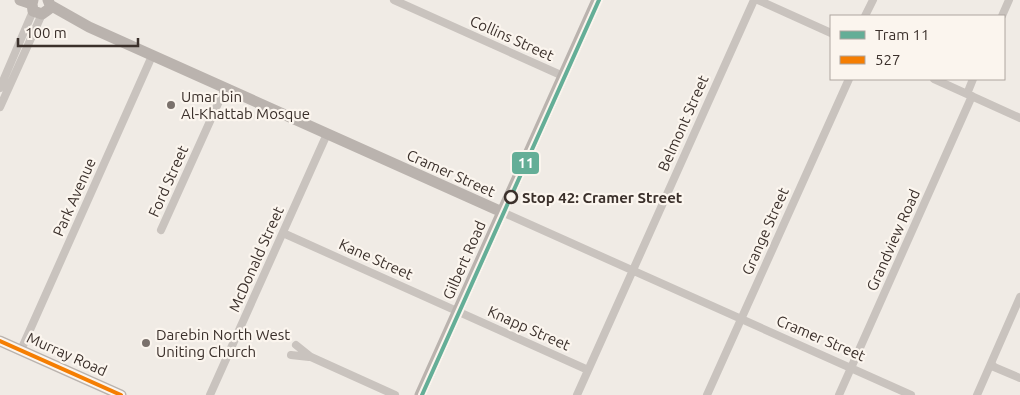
<svg xmlns="http://www.w3.org/2000/svg" width="1020" height="395" viewBox="0 0 1020 395" font-family="Ubuntu,sans-serif">
<style>
.lines{fill:none;stroke-linecap:round;stroke-linejoin:round}
.street{stroke:#c9c3be;stroke-width:8}
.secondary{stroke:#bab3ae;stroke-width:11}
.bus-1-casing{stroke:#fbf5ee;stroke-width:8}
.bus-1{stroke:#f57e02;stroke-width:4}
.tram-1-casing{stroke:#fbf5ee;stroke-width:8}
.tram-1{stroke:#64ae97;stroke-width:4}
.poi-dot{fill:#7a716c;stroke:#fbf5ee;stroke-width:2}
.stop-dot{fill:#fbf5ee;stroke:#3b302b;stroke-width:2.5}
.labels{text-anchor:middle;dominant-baseline:central;stroke-width:4.5;stroke-linejoin:round;paint-order:stroke}
.street-label{font-size:15px;fill:#3b302b;stroke:#fbf5ee}
.poi-label{font-size:15px;fill:#3b302b;stroke:#fbf5ee;text-anchor:start}
.stop-label{font-size:15px;font-weight:bold;fill:#3b302b;stroke:#fbf5ee;text-anchor:start}
.line-badge{stroke:#fbf5ee;stroke-width:2}
.badge-label{font-size:14px;text-anchor:middle;font-weight:bold;fill:#fff}
</style>
<rect width="100%" height="100%" fill="#f0ebe5"/>
<g class="lines">
<path class="street" d="M394,0L563,76
M758,0L831,33
M865,16L873,0
M1002,16L1009,0
M934,79L1020,118
M0,88L33,11
M967,94L973,79
M0,107L42,14
M502,212L911,395
M161,230L225,88
M283,233L588,370
M296,345L311,357L395,395
M21,350L152,56
M291,355L309,357
M992,364L994,367L1020,378
M210,395L327,134
M577,395L754,0
M707,395L849,79
M839,395L972,96
M977,395L1020,297"/>
<path class="secondary" d="M20,0L32,4
M33,0L32,4L33,11L42,14L49,9L50,5L48,0
M50,5L89,27L502,212
M0,341L121,395
M420,395L597,0"/>
<defs>
<path id="bus-1" d="M0,341L121,395"/>
</defs>
<use href="#bus-1" class="bus-1-casing"/>
<use href="#bus-1" class="bus-1"/>
<defs>
<path id="tram-1" d="M422,395L599,0"/>
</defs>
<use href="#tram-1" class="tram-1-casing"/>
<use href="#tram-1" class="tram-1"/>
</g>
<g class="poi-dot">
<circle cx="171" cy="105" r="5"/>
<circle cx="146" cy="343" r="5"/>
</g>
<circle class="stop-dot" cx="511" cy="197" r="6"/>
<g class="labels">
<g class="street-label">
<text transform="translate(512 38) rotate(24)">Collins Street</text>
<text transform="translate(683 123) rotate(-66)">Belmont Street</text>
<text transform="translate(451 173) rotate(24)">Cramer Street</text>
<text transform="translate(168 181) rotate(-66)">Ford Street</text>
<text transform="translate(74 197) rotate(-66)">Park Avenue</text>
<text transform="translate(765 231) rotate(-66)">Grange Street</text>
<text transform="translate(893 240) rotate(-66)">Grandview Road</text>
<text transform="translate(256 259) rotate(-66)">McDonald Street</text>
<text transform="translate(376 259) rotate(24)">Kane Street</text>
<text transform="translate(464 260) rotate(-66)">Gilbert Road</text>
<text transform="translate(529 328) rotate(24)">Knapp Street</text>
<text transform="translate(821 338) rotate(23)">Cramer Street</text>
<text transform="translate(67 354) rotate(24)">Murray Road</text>
</g>
<g class="poi-label">
<text x="181" y="96">Umar bin<tspan x="181" dy="17">Al-Khattab Mosque</tspan></text>
<text x="156" y="334">Darebin North West<tspan x="156" dy="17">Uniting Church</tspan></text>
</g>
<g class="stop-label">
<text x="522" y="197">Stop 42: Cramer Street</text>
</g>
</g>
<rect class="line-badge" x="511" y="151" width="29" height="24" rx="5" fill="#64ae97"/>
<g class="badge-label">
<text x="526" y="168">11</text>
</g>
<rect x="830" y="15" width="175" height="65" fill="#fbf5ee" stroke="#aea6a0"/>
<rect x="840" y="31" width="25" height="8" fill="#64ae97" stroke="#aea6a0"/>
<text x="875" y="40" font-size="15" fill="#3b302b">Tram 11</text>
<rect x="840" y="56" width="25" height="8" fill="#f57e02" stroke="#aea6a0"/>
<text x="875" y="65" font-size="15" fill="#3b302b">527</text>
<path d="M18 38v8h120v-8" fill="none" stroke="#3b302b" stroke-width="2.5"/>
<text x="25" y="38" font-size="15" fill="#3b302b" stroke="#fbf5ee" stroke-width="4" paint-order="stroke">100 m</text>
</svg>
